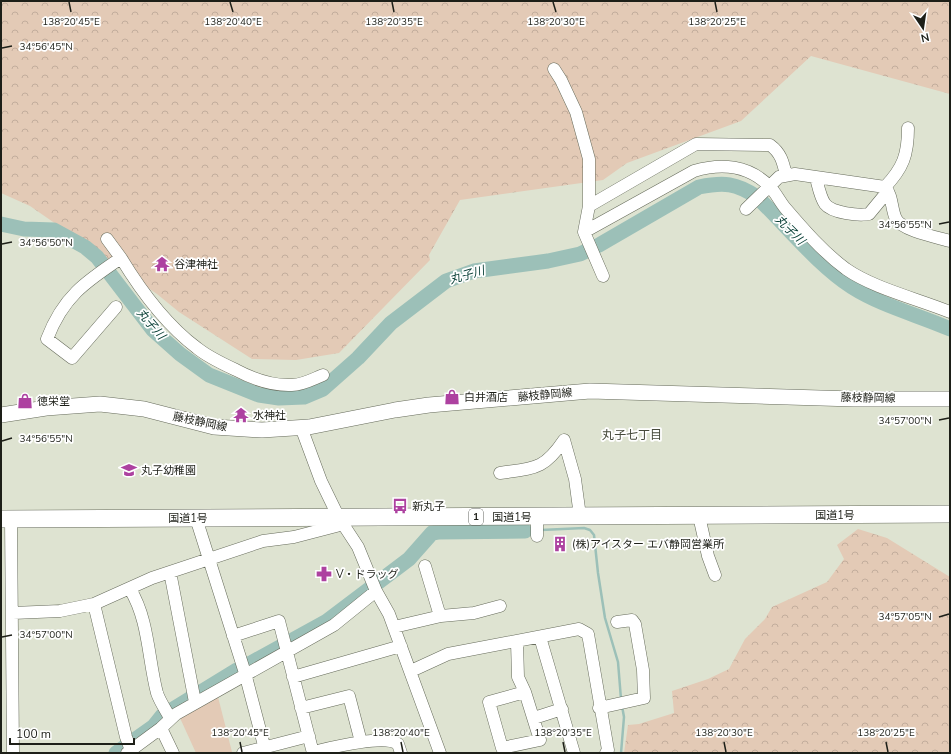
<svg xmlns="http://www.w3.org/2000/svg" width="951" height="754" viewBox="0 0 951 754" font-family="'Nunito Sans','Noto Sans JP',sans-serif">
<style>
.forest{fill:url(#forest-crowns)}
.park{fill:#e3cab6}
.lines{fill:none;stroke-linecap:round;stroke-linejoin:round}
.stream{stroke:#9cc0b8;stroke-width:2.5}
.river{stroke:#9cc0b8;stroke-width:15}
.minor-casing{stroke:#666b5b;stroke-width:13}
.major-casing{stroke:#666b5b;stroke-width:16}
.highway-casing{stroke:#666b5b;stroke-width:18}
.minor{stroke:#fff;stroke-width:12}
.major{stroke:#fff;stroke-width:15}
.highway{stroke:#fff;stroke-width:17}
.ticks{fill:none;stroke:#1d1f18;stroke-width:1.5}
.labels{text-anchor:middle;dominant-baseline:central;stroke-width:3.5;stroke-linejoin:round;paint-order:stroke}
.shield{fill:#fff;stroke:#61625d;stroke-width:1}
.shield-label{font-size:10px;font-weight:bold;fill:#1d1f18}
.poi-label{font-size:11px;fill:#1d1f18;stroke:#fff;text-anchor:start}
.street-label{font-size:11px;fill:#1d1f18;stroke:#fff}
.water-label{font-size:12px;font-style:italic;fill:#0c4239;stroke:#fff}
.neighbourhood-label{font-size:12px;fill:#464a3b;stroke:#fff}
.ticks-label{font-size:10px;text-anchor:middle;fill:#1d1f18;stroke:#fff;stroke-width:3.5;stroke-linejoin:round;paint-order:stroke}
</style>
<defs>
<pattern id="forest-crowns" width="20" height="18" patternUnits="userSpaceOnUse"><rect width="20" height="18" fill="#e3cab6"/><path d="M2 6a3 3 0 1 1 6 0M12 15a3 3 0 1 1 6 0" fill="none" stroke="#c2ad9c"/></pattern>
</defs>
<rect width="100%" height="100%" fill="#dee3d1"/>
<path class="forest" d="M1,1H950V94L811,56L741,121L627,163L603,180L460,200L429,255L430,260L339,353L296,360L252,359L179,312L157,294L30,206L1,193Z
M858,529L887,538L950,577V753H624L628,725L639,724L674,713L672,691L708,679L729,669L745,639L765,619L772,607L827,582L844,559L837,545Z"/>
<path class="park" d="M218,697L232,752L196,753L180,718Z"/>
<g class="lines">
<path class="stream" d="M541,530L584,528L590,530L594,535L598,573L605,618L618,662L621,699
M525,531L534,530
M621,753L624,717L622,706"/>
<path class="river" d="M1,224L24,229L54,230L85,247L97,257L153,330L180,354L209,375L259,395L279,398L304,397L323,389L358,358L391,323L446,281L474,271L548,261L580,254L599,245L699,187C724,182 736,183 757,197C787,226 817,264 852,287C882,306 918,315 950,329
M249,664L327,621L409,559L432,533L438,532L525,531
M116,753L154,726L162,716L237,670"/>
<defs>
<path id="minor" d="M554,69L561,80L576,112L589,159V206L584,232L603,276
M816,178C818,185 820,197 825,204C832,213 859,216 869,214L888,191
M885,187C903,168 908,155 908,128
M589,206L696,144L770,145C781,153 783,162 786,175
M746,209L779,177L795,174L885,187C893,196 891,209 896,219C903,231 936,237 950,241
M584,232L694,171C721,163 749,165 770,187C776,193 780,202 786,209C804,230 823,252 846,269C873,288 918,299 950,312
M107,239L121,258C85,282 63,297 47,339L72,358L116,307
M121,258C141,291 165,324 197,348C208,357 223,364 236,370C253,379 272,386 292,385C303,385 313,379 323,375
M301,427L321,481L339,518L358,547L376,591L389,614L440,753
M500,473C534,468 544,470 564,440L575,479L580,516
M699,516L708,556L715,575
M196,518L245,673L266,753
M11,519L13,753
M537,536V516
M425,566L440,616
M170,572L195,702
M130,589C149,620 148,659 157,693C160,702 166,710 170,718
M94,604L126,737L132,753
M13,613L60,611L94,604L152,578L263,541L294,537L344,524
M394,627L441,616L474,613L500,606
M233,636L279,621L313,753
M540,637L574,753
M517,642L518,677L525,692
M411,671L448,654L579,629L588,634L608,750L606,753
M293,677L401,646
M525,692L540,740L502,748L489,702Z
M301,708L349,696L361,742
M599,708L644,698L643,670L635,624L632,620L617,622
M534,718L562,709
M161,728L173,753
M313,752C330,748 384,734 398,744L401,753
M127,753L161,728L176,714L334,625L376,591
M243,753L309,736"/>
<path id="major" d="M1,415L46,408L100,404L144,409L214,427L262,430L309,427L395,410L429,405L590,391L854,399H950"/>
<path id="highway" d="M1,519L950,514"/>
</defs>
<use href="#minor" class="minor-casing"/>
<use href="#major" class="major-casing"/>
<use href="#highway" class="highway-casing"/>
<use href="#minor" class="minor"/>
<use href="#major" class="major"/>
<use href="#highway" class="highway"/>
</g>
<path class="ticks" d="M69,2L71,12M230,2L233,12M392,2L394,12M553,2L556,12M715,2L717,12M2,48L12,46M939,224L949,222M2,244L12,242M939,420L949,418M2,441L12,438M939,617L949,614M2,637L12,635M240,742L242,752M401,742L403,752M563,742L565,752M724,742L726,752M886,742L888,752"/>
<defs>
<symbol id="temple-bare" viewBox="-9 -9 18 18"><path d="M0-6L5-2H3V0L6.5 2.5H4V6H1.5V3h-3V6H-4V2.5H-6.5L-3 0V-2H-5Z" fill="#ad41a0" stroke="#fff" stroke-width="2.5" paint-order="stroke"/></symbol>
<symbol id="shop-bare" viewBox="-9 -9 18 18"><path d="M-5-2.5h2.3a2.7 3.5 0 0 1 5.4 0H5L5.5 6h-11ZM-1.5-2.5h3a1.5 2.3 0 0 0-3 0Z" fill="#ad41a0" stroke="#fff" stroke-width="2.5" paint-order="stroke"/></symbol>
<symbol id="school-bare" viewBox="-9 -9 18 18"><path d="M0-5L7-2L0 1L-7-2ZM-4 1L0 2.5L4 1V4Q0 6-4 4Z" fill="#ad41a0" stroke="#fff" stroke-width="2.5" paint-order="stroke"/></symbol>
<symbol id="bus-bare" viewBox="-9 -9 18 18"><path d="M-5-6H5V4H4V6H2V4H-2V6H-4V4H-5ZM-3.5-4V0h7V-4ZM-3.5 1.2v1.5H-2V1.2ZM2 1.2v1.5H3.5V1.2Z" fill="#ad41a0" stroke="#fff" stroke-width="2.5" paint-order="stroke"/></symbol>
<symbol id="building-bare" viewBox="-9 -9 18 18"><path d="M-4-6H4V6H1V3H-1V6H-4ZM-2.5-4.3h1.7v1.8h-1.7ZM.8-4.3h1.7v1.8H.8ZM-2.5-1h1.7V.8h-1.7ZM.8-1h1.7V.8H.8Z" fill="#ad41a0" stroke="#fff" stroke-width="2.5" paint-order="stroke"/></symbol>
<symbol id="pharmacy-bare" viewBox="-9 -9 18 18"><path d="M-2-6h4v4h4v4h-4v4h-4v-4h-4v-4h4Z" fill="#ad41a0" stroke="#fff" stroke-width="2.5" paint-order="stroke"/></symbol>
</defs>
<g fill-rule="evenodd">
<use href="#temple-bare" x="151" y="253" width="22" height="22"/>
<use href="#shop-bare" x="441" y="386" width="22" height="22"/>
<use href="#shop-bare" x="14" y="390" width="22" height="22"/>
<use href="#temple-bare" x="230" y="404" width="22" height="22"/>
<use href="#school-bare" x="118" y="459" width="22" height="22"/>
<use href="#bus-bare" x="389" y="495" width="22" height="22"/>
<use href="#building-bare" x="549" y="533" width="22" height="22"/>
<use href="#pharmacy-bare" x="313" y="563" width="22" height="22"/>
</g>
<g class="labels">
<rect class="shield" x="469" y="509" width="14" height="16" rx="3"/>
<g class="shield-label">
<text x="476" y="517">1</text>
</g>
<g class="poi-label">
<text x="174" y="264">谷津神社</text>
<text x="464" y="397">白井酒店</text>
<text x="37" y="401">徳栄堂</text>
<text x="253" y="415">水神社</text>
<text x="141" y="470">丸子幼稚園</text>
<text x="412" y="506">新丸子</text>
<text x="572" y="544">(株)アイスター エバ静岡営業所</text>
<text x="336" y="574">V・ドラッグ</text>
</g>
<g class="street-label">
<text transform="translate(545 395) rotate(-5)">藤枝静岡線</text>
<text transform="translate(868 398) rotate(1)">藤枝静岡線</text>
<text transform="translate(200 422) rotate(12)">藤枝静岡線</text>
<text x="835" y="515">国道1号</text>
<text x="512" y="517">国道1号</text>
<text x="188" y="518">国道1号</text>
</g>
<g class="water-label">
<text transform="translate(790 230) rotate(45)">丸子川</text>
<text transform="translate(467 275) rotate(-16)">丸子川</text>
<text transform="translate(151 324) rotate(49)">丸子川</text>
</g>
<g class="neighbourhood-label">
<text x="632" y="435">丸子七丁目</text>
</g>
</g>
<g class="ticks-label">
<text x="71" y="25">138°20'45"E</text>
<text x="233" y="25">138°20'40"E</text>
<text x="394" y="25">138°20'35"E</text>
<text x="556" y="25">138°20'30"E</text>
<text x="717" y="25">138°20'25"E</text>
<text x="46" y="50">34°56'45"N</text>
<text x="905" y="228">34°56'55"N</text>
<text x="46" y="246">34°56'50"N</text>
<text x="905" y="424">34°57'00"N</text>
<text x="46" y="442">34°56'55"N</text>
<text x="905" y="620">34°57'05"N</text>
<text x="46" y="638">34°57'00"N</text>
<text x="240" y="736">138°20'45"E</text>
<text x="401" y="736">138°20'40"E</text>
<text x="563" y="736">138°20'35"E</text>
<text x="724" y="736">138°20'30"E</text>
<text x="886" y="736">138°20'25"E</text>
</g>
<rect width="951" height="754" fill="none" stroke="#1d1f18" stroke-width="4"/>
<g transform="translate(923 28) rotate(167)" stroke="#ffffff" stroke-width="3" paint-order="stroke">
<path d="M0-3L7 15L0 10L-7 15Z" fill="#1d1f18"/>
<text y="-6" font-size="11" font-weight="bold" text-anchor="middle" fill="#1d1f18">N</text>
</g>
<path d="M10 738v6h124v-6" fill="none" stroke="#1d1f18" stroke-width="2"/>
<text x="16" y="738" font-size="12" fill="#1d1f18" stroke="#ffffff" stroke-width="3" paint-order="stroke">100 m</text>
</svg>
